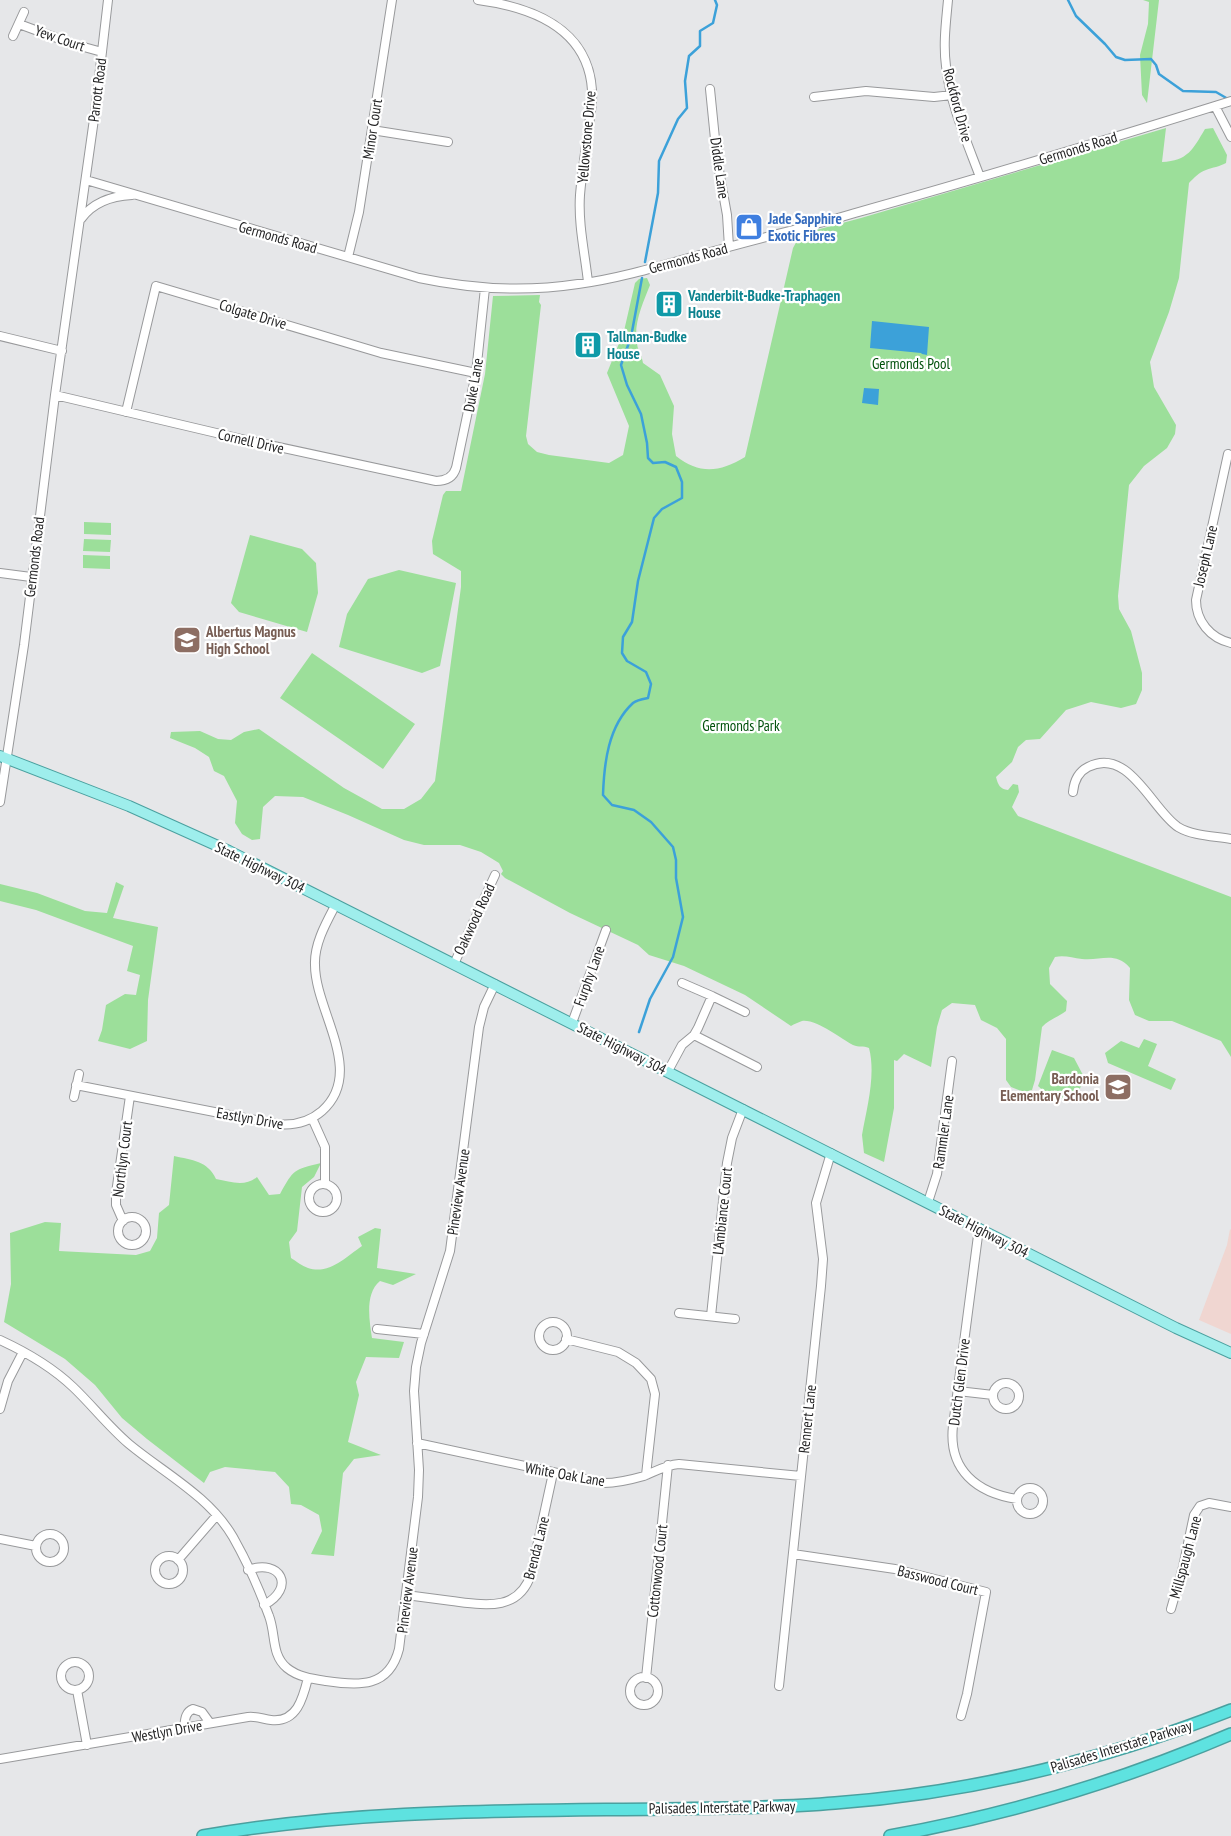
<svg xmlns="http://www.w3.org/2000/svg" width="1231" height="1836" viewBox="0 0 1231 1836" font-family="'PT Sans Narrow',sans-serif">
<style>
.commercial{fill:#f0d6d1}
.green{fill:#9cdf9a}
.water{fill:#3ca1d9}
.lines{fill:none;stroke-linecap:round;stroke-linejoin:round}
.stream{stroke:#3ca1d9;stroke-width:2.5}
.minor-casing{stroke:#98999b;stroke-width:10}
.major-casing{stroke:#4aa09f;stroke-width:12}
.highway-casing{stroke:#4aa09f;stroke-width:14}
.minor{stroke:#fff;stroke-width:8}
.major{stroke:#9eeeec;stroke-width:10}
.highway{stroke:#5ee2e0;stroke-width:11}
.labels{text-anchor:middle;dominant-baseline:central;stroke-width:4.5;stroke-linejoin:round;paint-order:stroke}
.street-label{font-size:15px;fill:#242425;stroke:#fff}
.shop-label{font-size:15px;font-weight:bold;fill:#366cbe;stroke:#fff;text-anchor:start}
.culture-label{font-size:15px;font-weight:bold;fill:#0d838f;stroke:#fff;text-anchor:start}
.park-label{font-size:15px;fill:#01510b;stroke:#fff}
.education-label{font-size:15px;font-weight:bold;fill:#785e54;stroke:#fff;text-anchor:start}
</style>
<rect width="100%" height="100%" fill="#e6e7e9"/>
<path class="commercial" d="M1230,1229L1231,1230V1334L1199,1320L1227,1245Z"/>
<path class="green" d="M1143,0H1159L1147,103L1142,95L1140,55L1148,24L1149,2Z
M1166,128L1162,162C1188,161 1193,149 1205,129L1213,128L1227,155L1226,163C1219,167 1213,167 1206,170C1199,172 1194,178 1189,183L1179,278L1169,312L1150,362L1154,387L1176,425L1175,434L1167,448L1144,466L1129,485L1118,596L1119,609L1131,631L1142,673V690L1136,704L1121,708L1091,702L1066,710L1040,739L1026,740L1018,747L1012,762L996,777C998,785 1000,789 1008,790L1013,784L1018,785L1019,792L1012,807L1018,816L1231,897V1057L1221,1041L1172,1021H1149L1135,1015L1129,1000L1130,968C1115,951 1101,961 1082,959C1072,958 1065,955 1055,957L1049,968L1050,984L1067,1001L1066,1011C1058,1017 1048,1020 1042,1027L1035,1080L1032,1090L1024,1092L1011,1087L1006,1080V1039L997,1028L981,1020L975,1005L952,1003L942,1010L937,1027L931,1067L904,1054L897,1061L894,1060V1108L884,1162L864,1153L862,1135C867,1107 876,1075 869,1048C863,1045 859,1048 853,1045C841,1039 817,1019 802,1021C799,1022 794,1024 791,1026L745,995L684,966L649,955L638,945L570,913L505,878L501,874L503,871L499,863L481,852L460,845H424L404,840L348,815L303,797L275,796L263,807L260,839L252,840L242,834L235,823L237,801L224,776L214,771L209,757L195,748L170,738L171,732L200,731L218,739L231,740L244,732L259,729L344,788L382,809H404L421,799L435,781L461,587V571L433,554L432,541L443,495L446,491H461L485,374L493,296L540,295L539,302L541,305L526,436L528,444L537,452L549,455L609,463L623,455L629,426L607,373L624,331L635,283L639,279L647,278L650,285C643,303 633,324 637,344C638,351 642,356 643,363L660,375L674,406L672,434L676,456C700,475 720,472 745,457L793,248L798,239L804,238L805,233L861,218Z
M84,522L111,523V535L84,534Z
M250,535L302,549L316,563L318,593L307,632L239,612L231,603Z
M84,539L111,540L110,552L83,551Z
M83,555L110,556V569L83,568Z
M399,570L456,583L440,666L422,673L339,647L347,614L368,579Z
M312,653L415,724L383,769L280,698Z
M116,882L124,886L113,918L158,927L148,1000L147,1041L130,1049L98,1041L102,1030L106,1005L125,994L136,995L140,975L127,971L133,946L36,910L0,901V884L37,893L85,911L107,913Z
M1144,1039L1157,1044L1148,1066L1176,1079L1171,1090L1108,1063L1105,1053L1121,1041L1139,1048Z
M1052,1050L1074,1058L1084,1077L1075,1103L1047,1094L1038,1086Z
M174,1156C192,1160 208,1161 216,1179C231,1182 245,1187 257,1177L269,1195L280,1194C294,1169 293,1170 321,1163L314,1177L302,1187L297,1231L289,1242L291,1258C296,1261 302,1266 308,1268C329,1275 346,1257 362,1246L358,1237L375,1228L381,1229L377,1268L416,1274L393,1285L380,1281C365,1293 369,1319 372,1338L404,1342L399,1358L366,1357L356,1382L359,1395L348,1442L381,1455L354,1459L343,1473L334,1556L311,1554L322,1531L319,1515L301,1505L291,1504L289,1487L275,1472L225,1467L210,1472L204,1483L147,1439L122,1418L95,1385L65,1359L4,1322L11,1284L10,1233L45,1222L61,1223L59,1251L136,1255L150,1251L157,1238L159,1213L169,1205Z"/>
<path class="water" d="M872,321L929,327L927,355L922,354L921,353L870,348Z
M864,388L879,389L878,405L862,403Z"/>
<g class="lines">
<path class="stream" d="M1068,0L1076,16L1105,44L1116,57L1125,60L1151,59L1156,65L1159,74L1183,91L1216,92L1228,99
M645,262L658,193L659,161L678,119L687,108L685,81L689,56L700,46V31L713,23L717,5L715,0
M639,1032L650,999L673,957L683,917L676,878V860L673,847L651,822L634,810L612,805L603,795C604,764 608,726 633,703C637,700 643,699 648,698L651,684L646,672L627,661L622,653L623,637L632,622L638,581L654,518L662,509L682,498V482L676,467L665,462L653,463L648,458L647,443L641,414L627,385L621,365L631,337L642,278"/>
<defs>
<path id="minor" d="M478,0C531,7 588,28 592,90C593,101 591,113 589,124C586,148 582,171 580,195C578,224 585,254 588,282
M948,0C946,22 943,44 946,66C950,104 967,142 980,177
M19,24L73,44L102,52
M13,36L24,12
M710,89L717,159L727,215L729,247
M814,97L866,91L934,97L952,95
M1215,106L1231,137
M372,130L448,142
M86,180L419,278C471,289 525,292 578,284C628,277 676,261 725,248C768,236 812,226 855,213C981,178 1106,140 1231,101
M81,219C93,202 112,196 132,195
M348,257L359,212L392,0
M0,336L62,351
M55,395L246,440L436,481C445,481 453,478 456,468L476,373L485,288
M126,412L156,286L381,353L476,373
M1228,454L1196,600C1196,621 1210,638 1231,643
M0,573L31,577
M1073,792C1074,781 1078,772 1088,767C1129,746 1152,810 1178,827C1193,836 1214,836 1231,839
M0,802L24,645L55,395L95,112L108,0
M454,964L495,875
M682,983L712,996
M572,1023L606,930
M694,1035L757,1067
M668,1071L682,1045L694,1035L698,1028L712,996L745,1012
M76,1085L276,1124C293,1126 308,1123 322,1111C366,1072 315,1011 315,965C314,944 326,923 336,904
M74,1097L79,1074
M312,1118L325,1147V1184
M309 1198a14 14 0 1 1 28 0a14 14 0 1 1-28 0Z
M928,1202L937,1174L952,1061
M118 1231a14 14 0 1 1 28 0a14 14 0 1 1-28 0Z
M123,1221L116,1205V1193L130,1096
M979,1228L953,1426C948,1470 977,1493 1017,1499
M679,1313L735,1319
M711,1316L727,1163L732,1138L743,1109
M539 1336a14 14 0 1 1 28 0a14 14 0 1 1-28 0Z
M377,1329L424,1334
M566,1339L618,1352L636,1363L651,1379L655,1394L646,1475
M0,1340C26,1352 52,1367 73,1387C92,1405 108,1426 129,1444C164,1473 209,1496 233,1537C246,1560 260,1591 269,1616C276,1634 271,1655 287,1668C298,1677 313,1679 326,1681C359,1686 389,1688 399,1649L418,1497L419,1470L414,1391L416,1367L421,1343L450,1251L479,1027L484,1007L495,984
M993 1396a13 13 0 1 1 26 0a13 13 0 1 1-26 0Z
M958,1391L993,1395
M0,1409L8,1381L23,1352
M417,1443L604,1483C618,1483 630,1480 644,1476C656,1471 666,1465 679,1464L801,1476
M1017 1501a13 13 0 1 1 26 0a13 13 0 1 1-26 0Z
M36 1548a14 14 0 1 1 28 0a14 14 0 1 1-28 0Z
M0,1539L36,1546
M793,1554L895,1569L986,1592L967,1694L961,1716
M155 1570a14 14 0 1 1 28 0a14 14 0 1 1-28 0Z
M178,1560L217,1515
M248,1570C281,1558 296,1588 264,1605
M406,1595C422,1597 437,1599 452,1601C484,1605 519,1612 531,1574L553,1473
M1171,1609L1183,1567L1194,1515L1200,1506L1209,1503L1231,1507
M61 1676a14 14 0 1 1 28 0a14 14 0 1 1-28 0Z
M630 1691a14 14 0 1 1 28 0a14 14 0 1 1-28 0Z
M646,1678L668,1465
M779,1686L821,1286L823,1259L816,1203L831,1153
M77,1690L87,1745
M184,1728C185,1720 185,1712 193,1709L202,1712L210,1723
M0,1759L248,1717C256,1716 263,1719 271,1720C297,1723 303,1698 308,1678"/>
<path id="major" d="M0,756L129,806L229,851L1176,1328L1231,1353"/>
<path id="highway" d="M203,1836C355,1809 508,1811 662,1809C720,1808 778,1808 835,1803C971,1793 1104,1760 1231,1710
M890,1836C1007,1815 1121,1781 1231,1734"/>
</defs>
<use href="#minor" class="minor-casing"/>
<use href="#major" class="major-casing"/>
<use href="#highway" class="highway-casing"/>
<use href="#minor" class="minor"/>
<use href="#major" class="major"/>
<use href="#highway" class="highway"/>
</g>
<defs>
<symbol id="shop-square" viewBox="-11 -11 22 22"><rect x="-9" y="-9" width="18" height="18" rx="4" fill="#3f7fe0" stroke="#fff"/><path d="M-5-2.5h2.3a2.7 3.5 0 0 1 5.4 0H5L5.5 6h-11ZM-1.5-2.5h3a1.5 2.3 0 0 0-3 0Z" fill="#fff"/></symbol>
<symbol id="building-square" viewBox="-11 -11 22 22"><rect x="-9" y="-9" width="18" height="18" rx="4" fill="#0f9aa8" stroke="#fff"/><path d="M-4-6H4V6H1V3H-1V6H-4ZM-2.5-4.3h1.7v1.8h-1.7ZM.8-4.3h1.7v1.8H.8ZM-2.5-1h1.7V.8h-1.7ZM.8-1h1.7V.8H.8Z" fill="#fff"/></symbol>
<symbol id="school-square" viewBox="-11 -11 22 22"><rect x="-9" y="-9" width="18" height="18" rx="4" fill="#8d6e63" stroke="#fff"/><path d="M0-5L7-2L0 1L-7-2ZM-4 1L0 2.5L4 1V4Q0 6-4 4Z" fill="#fff"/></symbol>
</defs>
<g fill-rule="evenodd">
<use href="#shop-square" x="733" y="211" width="32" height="32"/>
<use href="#building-square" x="653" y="288" width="32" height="32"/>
<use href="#building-square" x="572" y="329" width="32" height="32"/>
<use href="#school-square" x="171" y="624" width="32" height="32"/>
<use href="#school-square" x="1102" y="1071" width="32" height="32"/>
</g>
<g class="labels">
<g class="street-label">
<text transform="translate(60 38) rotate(19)">Yew Court</text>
<text transform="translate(97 90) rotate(-83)">Parrott Road</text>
<text transform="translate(958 105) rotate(75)">Rockford Drive</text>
<text transform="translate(372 129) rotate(-81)">Minor Court</text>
<text transform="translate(586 137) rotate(-85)">Yellowstone Drive</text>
<text transform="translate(1078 148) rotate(-17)">Germonds Road</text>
<text transform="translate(720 168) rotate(82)">Diddle Lane</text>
<text transform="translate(278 237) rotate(16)">Germonds Road</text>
<text transform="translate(688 258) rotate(-15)">Germonds Road</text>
<text transform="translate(253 314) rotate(17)">Colgate Drive</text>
<text transform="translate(473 385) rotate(-80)">Duke Lane</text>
<text transform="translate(251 441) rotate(13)">Cornell Drive</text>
<text transform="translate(1205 556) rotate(-77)">Joseph Lane</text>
<text transform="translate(34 557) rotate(-83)">Germonds Road</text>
<text transform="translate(260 867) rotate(26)">State Highway 304</text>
<text transform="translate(474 919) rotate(-65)">Oakwood Road</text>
<text transform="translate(589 976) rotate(-70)">Furphy Lane</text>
<text transform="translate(622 1048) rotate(27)">State Highway 304</text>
<text transform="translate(250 1118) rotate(10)">Eastlyn Drive</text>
<text transform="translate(943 1132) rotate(-82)">Rammler Lane</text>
<text transform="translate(122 1159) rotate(-83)">Northlyn Court</text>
<text transform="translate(458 1192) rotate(-82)">Pineview Avenue</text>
<text transform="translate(722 1211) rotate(-84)">L'Ambiance Court</text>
<text transform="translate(984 1231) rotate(27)">State Highway 304</text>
<text transform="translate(959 1382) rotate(-83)">Dutch Glen Drive</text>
<text transform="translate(807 1419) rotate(-84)">Rennert Lane</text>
<text transform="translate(565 1474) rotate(10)">White Oak Lane</text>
<text transform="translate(536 1548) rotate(-76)">Brenda Lane</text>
<text transform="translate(1185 1557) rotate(-75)">Millspaugh Lane</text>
<text transform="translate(657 1571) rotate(-84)">Cottonwood Court</text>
<text transform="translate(938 1580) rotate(14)">Basswood Court</text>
<text transform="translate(407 1590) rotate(-83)">Pineview Avenue</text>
<text transform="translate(167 1731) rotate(-10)">Westlyn Drive</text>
<text transform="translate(1121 1746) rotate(-17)">Palisades Interstate Parkway</text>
<text transform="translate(722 1807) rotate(-1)">Palisades Interstate Parkway</text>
</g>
<g class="shop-label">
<text x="768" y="218">Jade Sapphire<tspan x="768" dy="17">Exotic Fibres</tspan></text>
</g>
<g class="culture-label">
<text x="688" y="295">Vanderbilt-Budke-Traphagen<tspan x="688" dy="17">House</tspan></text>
<text x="607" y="336">Tallman-Budke<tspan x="607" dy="17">House</tspan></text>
</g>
<g class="park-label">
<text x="911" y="363">Germonds Pool</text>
<text x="741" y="725">Germonds Park</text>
</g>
<g class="education-label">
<text x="206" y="631">Albertus Magnus<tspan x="206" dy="17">High School</tspan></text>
<text x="1099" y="1078" text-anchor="end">Bardonia<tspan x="1099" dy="17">Elementary School</tspan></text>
</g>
</g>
</svg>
